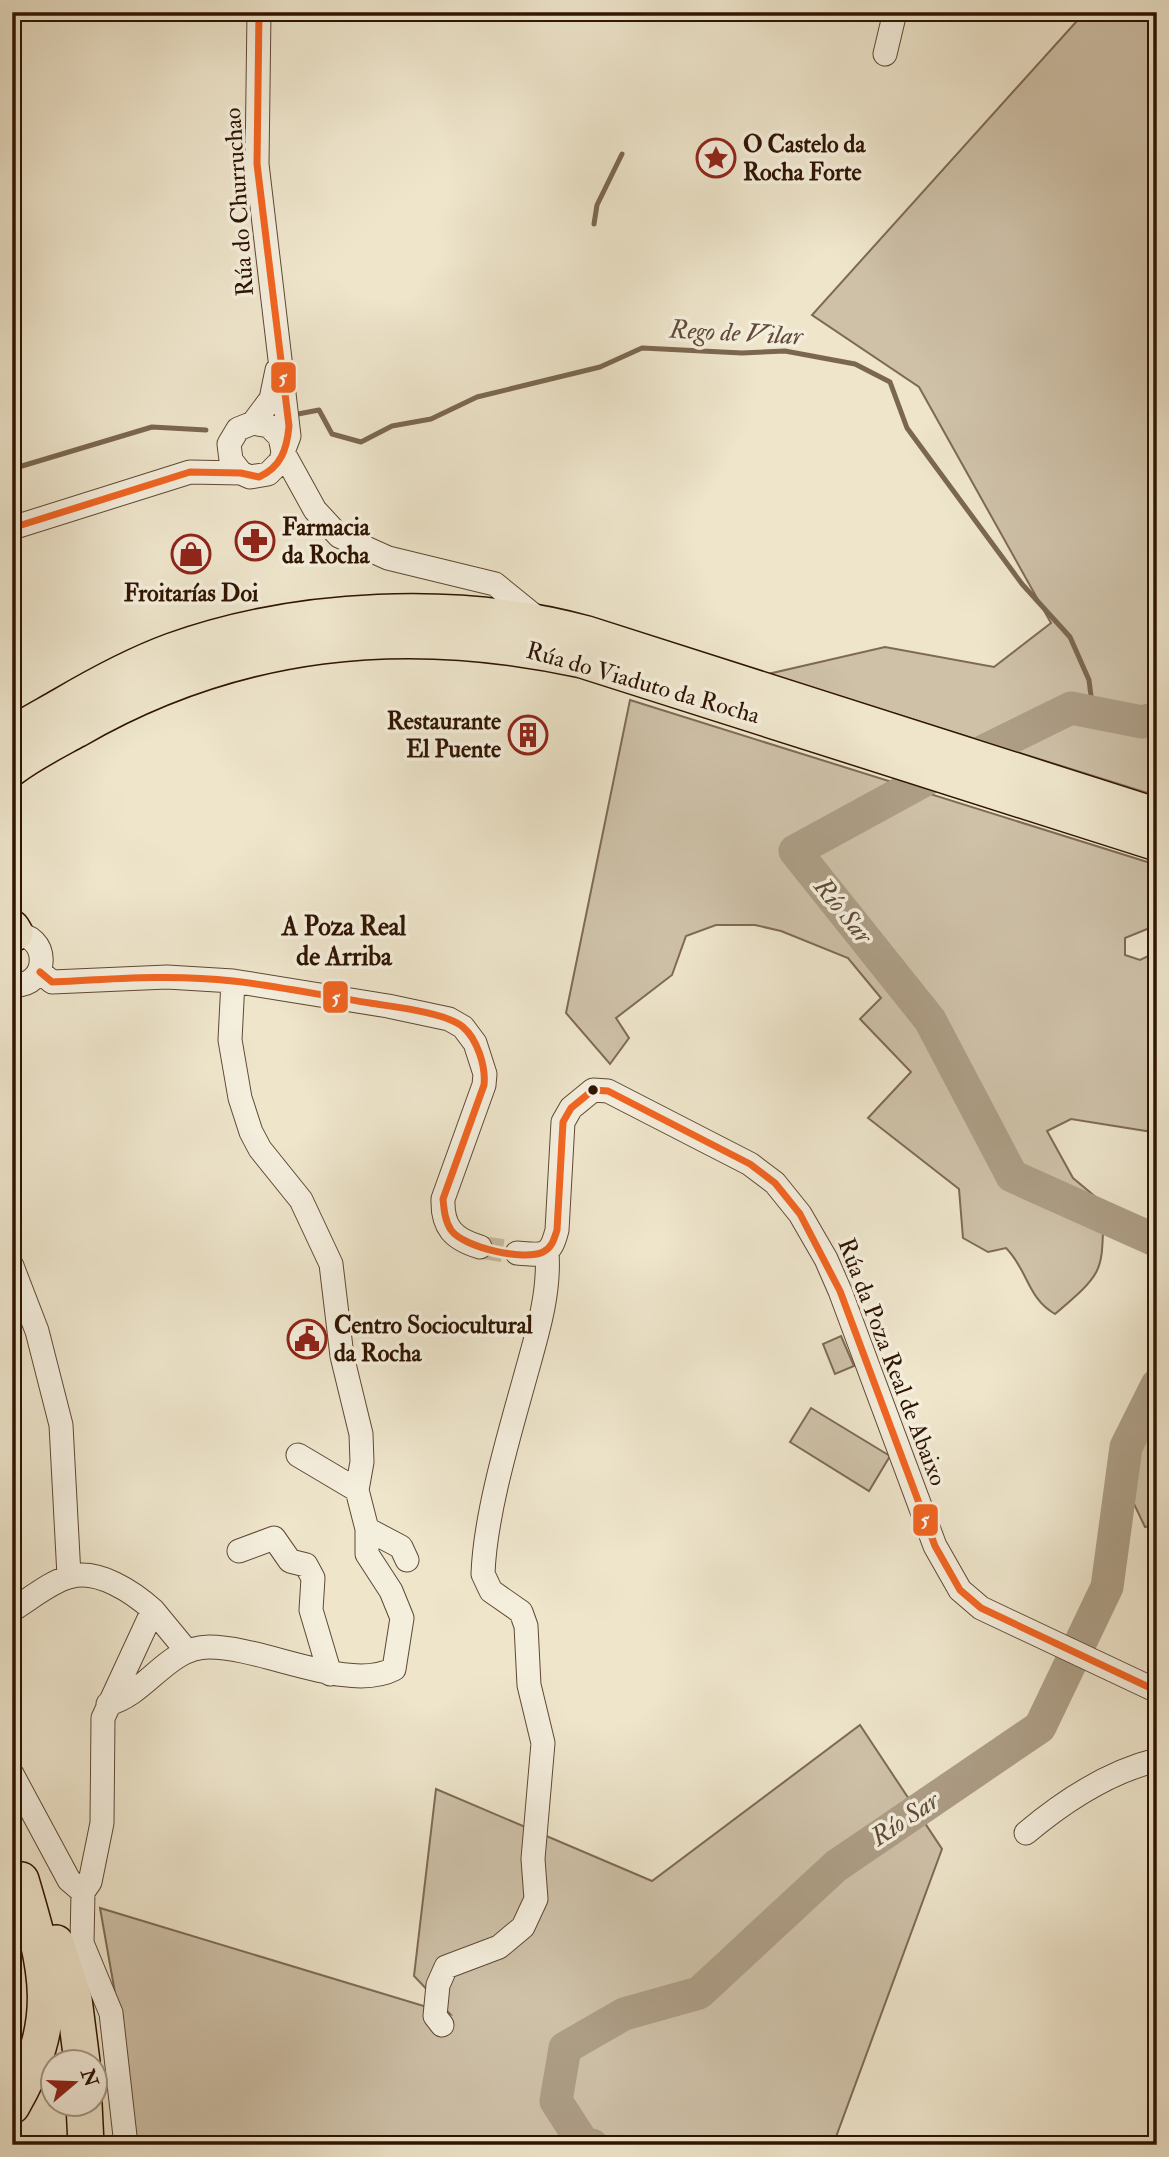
<svg xmlns="http://www.w3.org/2000/svg" width="1169" height="2157" viewBox="0 0 1169 2157" font-family="'IM FELL Double Pica',serif">
<style>
.green{fill:#cec1a8;stroke:#7e6a54;stroke-width:2}
.lines{fill:none;stroke-linecap:round;stroke-linejoin:round}
.stream{stroke:#7b6750;stroke-width:5}
.river{stroke:#ad9e86;stroke-width:33}
.minor-tunnel{stroke:#c8bba2;stroke-width:23;stroke-dasharray:23 11;stroke-linecap:butt}
.minor-casing{stroke:#5f4833;stroke-width:25}
.highway-casing{stroke:#2f1400;stroke-width:38}
.minor{stroke:#f4eedd;stroke-width:23}
.highway{stroke:#eee5cb;stroke-width:35}
.bus-1-casing{stroke:#f4eedd;stroke-width:12}
.bus-1{stroke:#f26522;stroke-width:7}
.bus-dot{fill:#2f1400;stroke:#f4eedd;stroke-width:2.5}
.labels{text-anchor:middle;dominant-baseline:central;stroke-width:7;stroke-linejoin:round;paint-order:stroke}
.poi-label{font-size:24px;font-weight:bold;fill:#2f1400;stroke:#f4eedd;text-anchor:start}
.street-label{font-size:24px;fill:#2f1400;stroke:#f4eedd}
.water-label{font-size:26px;font-style:italic;fill:#614b36;stroke:#f4eedd}
.neighbourhood-label{font-size:26px;font-weight:bold;fill:#2f1400;stroke:#f4eedd}
.line-badge{stroke:#f4eedd;stroke-width:2.5}
.badge-label{font-size:19px;text-anchor:middle;font-weight:bold;fill:#fff}
</style>
<rect width="100%" height="100%" fill="#eee5cb"/>
<filter id="stains"><feTurbulence type="fractalNoise" baseFrequency=".00286" numOctaves="4"/><feColorMatrix values="0 0 0 0 .2 0 0 0 0 .09 0 0 0 0 .02 0 0 0 .5 -.17"/></filter>
<radialGradient id="worn" r=".72"><stop offset=".6" stop-color="#630" stop-opacity="0"/><stop offset="1" stop-color="#630" stop-opacity=".3"/></radialGradient>
<path class="green" d="M1085,12H1157V796L768,674L885,647L994,667L1051,623L919,387L812,315Z
M630,700L1157,865V925L1125,938V955L1140,960L1157,952V1138L1152,1132L1071,1119L1047,1131L1073,1178L1104,1204C1101,1272 1108,1269 1055,1314C1027,1298 1028,1270 1006,1248L988,1252L963,1238L959,1189L868,1118L911,1072L860,1019L881,998L848,958L781,931L755,925H716L686,936L672,975L616,1018L629,1038L610,1064L566,1013Z
M841,1336L854,1366L835,1374L823,1344Z
M1157,1404V1524L1145,1527L1125,1485L1135,1445Z
M811,1408L890,1456L869,1491L790,1442Z
M860,1725L942,1849L833,2145H137L127,2061L100,1908L450,2014L414,1976L436,1789L652,1881Z"/>
<g class="lines">
<path class="stream" d="M594,224L597,205L622,154
M298,414L319,410L332,434L361,442L392,426L431,419L477,397L600,367L642,348L742,353L785,351L855,364L890,382L907,428L1022,584L1070,637L1089,680L1093,712
M12,469L152,427L206,430"/>
<path class="river" d="M1157,718L1142,722L1071,708L925,780L795,851L930,1020L1012,1176L1157,1241
M592,2145L583,2143L556,2101L565,2048L624,2014L699,1993L836,1866L1040,1727L1107,1587L1126,1447L1157,1385"/>
<path class="minor-tunnel" d="M480,1247L517,1253"/>
<defs>
<path id="minor" d="M259,12L257,164L289,436L283,452L281,461L268,474L250,477L241,473L231,460L229,444L238,429L253,423L269,426L280,437L283,452L315,510L339,536L388,558L495,584L543,623
M885,54L895,12
M253,423L271,399L277,370
M12,528L190,472L241,473
M12,934C51,932 51,988 12,985
M40,972L52,982L167,977L233,981L388,1006L449,1019L463,1027L475,1043L485,1074L484,1085L443,1199C442,1227 453,1239 480,1247
M517,1253C543,1255 550,1258 557,1230L563,1122L571,1108L593,1090L608,1091L750,1164L775,1183L800,1214L826,1259L840,1291L935,1546L960,1590L981,1608L1157,1691
M12,1266L37,1331L61,1425L69,1576
M298,1455L357,1490
M367,1529L401,1547L407,1560
M239,1551L274,1538L290,1561L306,1565L313,1578L311,1610L330,1674
M12,1610C29,1600 50,1582 69,1577C98,1568 134,1593 153,1610L103,1718L102,1823L90,1882L83,1892
M153,1610L186,1650
M108,1704C147,1694 167,1647 209,1647C264,1647 348,1693 394,1669L402,1618L391,1591L367,1554V1529L357,1490L362,1462L361,1434L342,1356L331,1264L301,1200L260,1149L251,1132L240,1098L230,1040L233,981
M12,1774L69,1880L83,1892
M1026,1833C1064,1801 1108,1772 1157,1760
M83,1892L82,1943L111,2013L126,2145
M442,2025L435,2016L438,1985L446,1967L499,1947L523,1927L536,1899L533,1859L543,1743L529,1685L526,1626L521,1612L491,1591L483,1574C485,1514 510,1432 526,1374C537,1334 550,1294 547,1252"/>
<path id="highway" d="M12,735C28,724 46,715 63,705C97,685 134,665 172,651C297,606 459,599 587,634L1157,816
M12,768C32,753 54,742 76,730C235,638 404,621 582,660L1157,843
M12,928L15,933
M56,1943L74,1999L82,2062
M84,2104L86,2145
M12,2106C62,2020 48,1971 21,1880"/>
</defs>
<use href="#minor" class="minor-casing"/>
<use href="#highway" class="highway-casing"/>
<use href="#minor" class="minor"/>
<use href="#highway" class="highway"/>
<defs>
<path id="bus-1" d="M12,528L190,472L241,473L259,477C281,467 287,449 289,426L257,164L259,12
M40,972L52,982C112,979 173,974 233,981C279,986 325,996 370,1003C394,1007 445,1012 463,1027C477,1039 486,1066 484,1085L443,1199C444,1210 445,1221 451,1230C464,1248 524,1261 543,1252C552,1248 554,1239 557,1230L563,1122L571,1108L593,1090L608,1091L750,1164L775,1183L800,1214L840,1291L935,1546L960,1590L981,1608L1157,1691"/>
</defs>
<use href="#bus-1" class="bus-1-casing"/>
<use href="#bus-1" class="bus-1"/>
</g>
<defs>
<symbol id="sight-ring" viewBox="-11 -11 22 22"><circle r="9.5" fill="#f4eedd" stroke="#8f2418" stroke-width="1.5"/><path d="M0-6L1.8-2.2L6-1.7L2.9 1.2L3.7 5.4L0 3.3L-3.7 5.4L-2.9 1.2L-6-1.7L-1.8-2.2Z" fill="#8f2418"/></symbol>
<symbol id="pharmacy-ring" viewBox="-11 -11 22 22"><circle r="9.5" fill="#f4eedd" stroke="#8f2418" stroke-width="1.5"/><path d="M-2-6h4v4h4v4h-4v4h-4v-4h-4v-4h4Z" fill="#8f2418"/></symbol>
<symbol id="shop-ring" viewBox="-11 -11 22 22"><circle r="9.5" fill="#f4eedd" stroke="#8f2418" stroke-width="1.5"/><path d="M-5-2.5h2.3a2.7 3.5 0 0 1 5.4 0H5L5.5 6h-11ZM-1.5-2.5h3a1.5 2.3 0 0 0-3 0Z" fill="#8f2418"/></symbol>
<symbol id="building-ring" viewBox="-11 -11 22 22"><circle r="9.5" fill="#f4eedd" stroke="#8f2418" stroke-width="1.5"/><path d="M-4-6H4V6H1V3H-1V6H-4ZM-2.5-4.3h1.7v1.8h-1.7ZM.8-4.3h1.7v1.8H.8ZM-2.5-1h1.7V.8h-1.7ZM.8-1h1.7V.8H.8Z" fill="#8f2418"/></symbol>
<symbol id="civic-ring" viewBox="-11 -11 22 22"><circle r="9.5" fill="#f4eedd" stroke="#8f2418" stroke-width="1.5"/><path d="M-.6-6.5H3V-4.5H.6V-3L4-1V1h2V6H-6V1h2V-1L-.6-3ZM-1.2 2.5V6h2.4V2.5Z" fill="#8f2418"/></symbol>
</defs>
<g fill-rule="evenodd">
<use href="#sight-ring" x="694" y="136" width="44" height="44"/>
<use href="#pharmacy-ring" x="233" y="519" width="44" height="44"/>
<use href="#shop-ring" x="169" y="532" width="44" height="44"/>
<use href="#building-ring" x="506" y="713" width="44" height="44"/>
<use href="#civic-ring" x="285" y="1317" width="44" height="44"/>
</g>
<circle class="bus-dot" cx="593" cy="1090" r="6"/>
<g class="labels">
<g class="poi-label">
<text x="743" y="144">O Castelo da<tspan x="743" dy="28">Rocha Forte</tspan></text>
<text x="282" y="527">Farmacia<tspan x="282" dy="28">da Rocha</tspan></text>
<text x="191" y="593" text-anchor="middle">Froitarías Doi</text>
<text x="501" y="721" text-anchor="end">Restaurante<tspan x="501" dy="28">El Puente</tspan></text>
<text x="334" y="1325">Centro Sociocultural<tspan x="334" dy="28">da Rocha</tspan></text>
</g>
<g class="street-label">
<text transform="translate(239 202) rotate(-94)">Rúa do Churruchao</text>
<text transform="translate(643 683) rotate(16)">Rúa do Viaduto da Rocha</text>
<text transform="translate(892 1362) rotate(69)">Rúa da Poza Real de Abaixo</text>
</g>
<g class="water-label">
<text transform="translate(736 333) rotate(3)">Rego de Vilar</text>
<text transform="translate(843 911) rotate(51)">Río Sar</text>
<text transform="translate(905 1819) rotate(-34)">Río Sar</text>
</g>
<g class="neighbourhood-label">
<text x="344" y="927">A Poza Real<tspan x="344" dy="30">de Arriba</tspan></text>
</g>
</g>
<g class="line-badge">
<rect x="270" y="361" width="27" height="33" rx="7" fill="#f26522"/>
<rect x="322" y="980" width="27" height="34" rx="7" fill="#f26522"/>
<rect x="912" y="1503" width="27" height="34" rx="7" fill="#f26522"/>
</g>
<g class="badge-label">
<text x="283" y="384">5</text>
<text x="336" y="1004">5</text>
<text x="925" y="1526">5</text>
</g>
<rect width="1169" height="2157" fill="none" stroke="#eee5cb" stroke-width="42"/>
<rect x="14" y="14" width="1141" height="2129" fill="none" stroke="#2f1400" stroke-width="3.5"/>
<rect x="21" y="21" width="1127" height="2115" fill="none" stroke="#2f1400" stroke-width="2"/>
<g transform="translate(74 2083) rotate(71)"><circle r="33" fill="#f4eedd" stroke="#a59785" stroke-width="2"/>
<path d="M0-5L12 26L0 18L-12 26Z" fill="#8f2418"/>
<text y="-10" font-size="19" font-weight="bold" text-anchor="middle" fill="#2f1400">N</text>
</g>
<rect width="100%" height="100%" filter="url(#stains)"/>
<rect width="100%" height="100%" fill="url(#worn)"/>
</svg>
